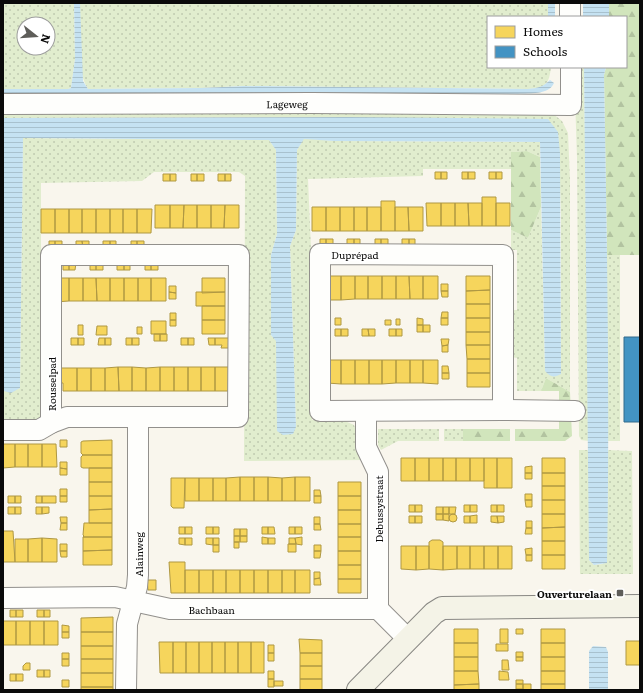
<svg xmlns="http://www.w3.org/2000/svg" width="643" height="693" viewBox="0 0 643 693" font-family="Literata,serif">
<style>
.grass{fill:url(#grass-dots);fill-rule:evenodd}
.forest{fill:url(#forest-firs)}
.water{fill:url(#water-rules)}
.homes{fill:#f6d55c;stroke:#af9843}
.schools{fill:#4393c3;stroke:#326a8c}
.lines{fill:none;stroke-linecap:round;stroke-linejoin:round}
.street-casing{stroke:#92908c;stroke-width:22}
.secondary-casing{stroke:#888783;stroke-width:24}
.street{stroke:#fefefc;stroke-width:20}
.secondary{stroke:#f4f3e7;stroke-width:22}
.poi-dot{fill:#5e5d59;stroke:#fff;stroke-width:1.5}
.labels{text-anchor:middle;dominant-baseline:central;stroke-width:4;stroke-linejoin:round;paint-order:stroke}
.street-label{font-size:10px;fill:#0a0a0a;stroke:#fff}
.poi-label{font-size:10px;font-weight:bold;fill:#0a0a0a;stroke:#fff;text-anchor:end}
</style>
<defs>
<pattern id="grass-dots" width="8" height="8" patternUnits="userSpaceOnUse"><rect width="8" height="8" fill="#e1edce"/><path d="M2 2h.1M6 6h.1" fill="none" stroke="#c0cab0" stroke-width="1.8" stroke-linecap="round"/></pattern>
<pattern id="forest-firs" width="22" height="20" patternUnits="userSpaceOnUse"><rect width="22" height="20" fill="#d1e5bc"/><path d="M5 1l3.5 6h-7zM16 11l3.5 6h-7z" fill="#b2c3a0"/></pattern>
<pattern id="water-rules" width="6" height="5" patternUnits="userSpaceOnUse"><rect width="6" height="5" fill="#c5e2f2"/><path d="M0 2.5h6" fill="none" stroke="#a8c1ce"/></pattern>
</defs>
<rect width="100%" height="100%" fill="#f9f6ed"/>
<path class="grass" d="M3,3H74L75,59L71,88L68,89H3ZM24,24H48V48H24Z
M80,3H548V17H488V67H551C549,84 546,88 528,89L244,86L201,88L88,89C75,70 80,27 80,3Z
M574,67H584L589,441L581,440L579,436L577,158Z
M3,107L552,113L562,121L568,133L570,180V392L546,378L541,391H517V358L511,357L510,310H517V250H511V230L528,238L541,207L545,371L561,374V214L558,132L349,117L3,118Z
M23,138L269,140L276,150L277,234L271,255V335L276,340L296,427L290,246L296,230L297,150L304,138L334,141L540,142V157L527,151L511,152V169H423V176L308,179L311,249L312,420L345,421L354,425L367,460L244,461L245,176L239,172H154L142,181L41,183V419H3V390L4,391L20,388Z
M607,255H620V441H607Z
M378,429H439V441H398L381,450L378,445Z
M444,429H463V441H444Z
M579,450H589V560L594,565L603,564L608,497L607,450L632,451L633,574H580Z"/>
<path class="forest" d="M609,3H639V255H607L604,75L606,67H626V17H609Z
M527,151L540,157L541,207L528,238L511,230V152Z
M546,378L570,392L572,436L565,441H515V429H559V391H541Z
M463,429H510V441H463Z"/>
<path class="water" d="M74,3H80L83,81L88,89L201,88L244,86L528,89C538,88 543,87 550,80L554,83C549,95 529,93 518,94L3,96V89H68L71,88L75,59Z
M548,3H555V17H548Z
M583,3H609V17H583Z
M584,67H606L604,75C607,238 610,400 607,563L594,565L589,560Z
M349,117L548,119L558,132L560,153L561,374C554,378 550,377 545,371L540,142L334,141L304,139L297,150L296,230L290,246L296,427L293,434L283,435L277,431L276,341L271,335V255L277,234L276,150L269,140L23,138L20,388L11,393L4,391L3,118Z
M593,646L606,647L608,652V690H589V651Z"/>
<path class="homes" d="M435,172H441V179H435Z
M441,172H447V179H441Z
M462,172H468V179H462Z
M468,172H475V179H468Z
M489,172H496V179H489Z
M496,172H502V179H496Z
M163,174H170V181H163Z
M170,174H176V181H170Z
M191,174H197V181H191Z
M197,174H204V181H197Z
M218,174H225V181H218Z
M225,174H231V181H225Z
M482,197H496V226H482Z
M381,201H395V231H381Z
M426,203H441V226H427Z
M441,203H455V226H441Z
M455,203H468L469,226H455Z
M468,203H482V226H469Z
M496,203H510V226H496Z
M155,205H170V228H155Z
M170,205H184L183,228H170Z
M184,205H197V228H183Z
M197,205H211V228H197Z
M211,205H225L224,228H211Z
M225,205H239V228H224Z
M312,207H326V231H312Z
M326,207H340V231H326Z
M340,207H354V231H340Z
M354,207H367V231H354Z
M367,207H381V231H367Z
M395,207H408L409,231H395Z
M408,207H423V231H409Z
M41,209H55V233H41Z
M55,209H69V233H55Z
M69,209H82V233H69Z
M82,209H96V233H82Z
M96,209H110V233H96Z
M110,209H123V233H110Z
M123,209H137V233H123Z
M137,209H152L151,233H137Z
M320,239H326V246H320Z
M326,239H333V246H326Z
M347,239H354V246H347Z
M354,239H360V246H354Z
M375,239H381V246H375Z
M381,239H388V246H381Z
M402,239H409V246H402Z
M409,239H415V246H409Z
M49,241H55V248H49Z
M55,241H62V248H55Z
M76,241H82L83,248H76Z
M82,241H89V248H83Z
M103,241H110V248H103Z
M110,241H116V248H110Z
M131,241H137V248H131Z
M137,241H144V248H137Z
M63,263H69V270H63Z
M69,263H76L75,270H69Z
M90,263H96V270H90Z
M96,263H103V270H96Z
M117,263H124V270H117Z
M124,263H130V270H124Z
M145,263H151V270H145Z
M151,263H158V270H151Z
M327,276H341V300H327Z
M341,276H355V299L341,300Z
M355,276H368V299H355Z
M368,276H382V299H368Z
M382,276H396V299H382Z
M396,276H409L410,299H396Z
M409,276H423V299H410Z
M423,276H438V299H423Z
M466,276H490V290L466,291Z
M54,278H69V301L55,302Z
M69,278H83V301H69Z
M83,278H96L97,301H83Z
M96,278H110V301H97Z
M110,278H124V301H110Z
M124,278H138V301H124Z
M138,278H151V301H138Z
M151,278H166V301H151Z
M202,278H225V292L202,293Z
M441,284H448V291H441Z
M169,286H176V293L169,292Z
M490,290V304H466V291Z
M441,291H448V297H442Z
M169,292L176,293V299H169Z
M196,292H225V306H196Z
M466,304H490V318H466Z
M202,306H225V320H202Z
M442,312H448V318H441Z
M170,313H176V320H170Z
M335,318H341V325H335Z
M417,318L423,319V325H417Z
M441,318H448V325H441Z
M466,318H490V332H466Z
M396,319H400V325H396Z
M170,320H176V326H170Z
M202,320H225V334H202Z
M385,320H391V325H385Z
M151,321H166V334H151Z
M78,325H83V335H78Z
M417,325H423V332H417Z
M423,325H430V332H423Z
M97,326H107V335H96Z
M137,327H142V334H137Z
M335,329H341V336H335Z
M341,329H348V336H341Z
M362,329H368L369,336H362Z
M368,329H375V336H369Z
M389,329H396V336H389Z
M396,329H402V336H396Z
M466,332H490V345H466Z
M154,334H160V341H154Z
M160,334H167V341H160Z
M71,338H78V345H71Z
M78,338H84V345H78Z
M99,338H105V345H98Z
M105,338H111V345H105Z
M126,338H132V345H126Z
M132,338H139V345H132Z
M181,338H188V345H181Z
M188,338H194V345H188Z
M208,338H215V345H209Z
M215,338H229V348H221L222,345H215Z
M441,339H449L448,345L442,346Z
M448,345V352H442V346Z
M466,345H490V359H467Z
M467,359H490V373H467Z
M327,360H341V384L327,383Z
M341,360H355V384H341Z
M355,360H369V384H355Z
M369,360H382V384H369Z
M382,360H396V383L382,384Z
M396,360H410V383H396Z
M410,360H423V383H410Z
M423,360H438V384L423,383Z
M442,366H448L449,373H442Z
M118,367H132V391H119Z
M118,367L119,391H105V368Z
M132,367L146,368V391H132Z
M160,367V391H146V368Z
M160,367H174V391H160Z
M174,367H188V391H174Z
M188,367H201V391H188Z
M201,367H215V391H201Z
M215,367H229V391H215Z
M55,368H77V391H63V383H55Z
M77,368H91V391H77Z
M91,368H105V391H91Z
M442,373H449V379H442Z
M467,373H490V387H467Z
M60,440H67V447H60Z
M112,440V455H83L81,453V442L83,441Z
M3,444H15V467L3,468Z
M15,444H28V467H15Z
M28,444H42V467H28Z
M42,444H56L57,467H42Z
M83,455H112V468H83L81,467V457Z
M401,458H415V481H401Z
M415,458H429V481H415Z
M429,458H443V481H429Z
M443,458H456V481H443Z
M456,458H470V481H456Z
M470,458H484V481H470Z
M484,458H497V488H484Z
M497,458H512V488H497Z
M542,458H565V473H542Z
M60,462H67V469L60,468Z
M532,466V473H525V467Z
M60,468L67,469V475H60Z
M89,468H112V482H89Z
M525,473H532V479H525Z
M542,473H565V486H542Z
M240,477H254V501H240Z
M240,477V501H226V478Z
M254,477H268V501H254Z
M268,477L282,478V501H268Z
M295,477V501H282V478Z
M295,477H310V501H295Z
M171,478H185L184,508H173L171,506Z
M185,478H199V501H185Z
M199,478H213V501H199Z
M213,478H226V501H213Z
M89,482H112V496H89Z
M338,482H361V496H338Z
M542,486H565V500H542Z
M60,489H67V496H60Z
M314,490H320L321,496H314Z
M525,494H532V500H525Z
M8,496H15V503H8Z
M15,496H21V503H15Z
M36,496H42V503H36Z
M42,496H56V503H42Z
M60,496H67V502H60Z
M89,496H112V509L89,510Z
M314,496H321V503H314Z
M338,496H361V510H338Z
M525,500H532V507H526Z
M542,500H565V514H542Z
M409,505H415V512H409Z
M415,505H422V512H415Z
M464,505H470V512H464Z
M470,505H477V512H470Z
M491,505H497V512H491Z
M497,505H504V512H497Z
M8,507H15V514H8Z
M15,507H21V514H15Z
M36,507H42V514H36Z
M42,507H49V513L42,514Z
M436,507H443V514H436Z
M443,507H449V514H443Z
M449,507H456L455,514H449Z
M112,509V523H89V510Z
M338,510H361V524H338Z
M449 518a4 4 0 1 1 8 0a4 4 0 1 1-8 0Z
M436,514H443V520H436Z
M443,514H449V521L443,520Z
M542,514H565V527L542,528Z
M477,515V523H470V516Z
M409,516H415V523H409Z
M415,516H422V523H415Z
M464,516H470V523H464Z
M491,516H497L498,523L491,522Z
M497,516H504V522L498,523Z
M60,517H67V523H61Z
M314,517H320V524H314Z
M526,521H532V528H526Z
M61,523H67V530H60Z
M84,523H112V537H83L84,536L83,535Z
M314,524H320L321,530H314Z
M338,524H361V537H338Z
M179,527H185V534H179Z
M185,527H192V534H185Z
M206,527H213V534H206Z
M213,527H219V534H213Z
M262,527H268V534H262Z
M268,527H274L275,534H268Z
M289,527H295V534H289Z
M295,527H302V534H295Z
M565,527V541H542V528Z
M526,528H532V534H525Z
M234,529H240V536H234Z
M240,529H247V536H240Z
M3,531H13L15,562H3Z
M234,536H240V542H234Z
M240,536H247V542H240Z
M83,537H112V550L83,551Z
M262,537L268,538V544H262Z
M302,537V545L296,544L295,538Z
M338,537H361V551H338Z
M42,538L57,539V562H42Z
M42,538V562H28V539Z
M179,538H185V545L179,544Z
M185,538H192V545H185Z
M206,538H213V545L206,544Z
M213,538H219V545H213Z
M268,538H275V544H268Z
M289,538H295L296,544H289Z
M15,539H28V562H15Z
M432,540H440L443,542V570L429,569V542Z
M542,541H565V555H542Z
M234,542H239V548H234Z
M60,544H67V551H60Z
M288,544H296V552H288Z
M213,545H219V552H213Z
M314,545H321V551H314Z
M401,546H416V570L401,569Z
M416,546H429V569L416,570Z
M443,546H457V569L443,570Z
M457,546H470V569H457Z
M470,546H484V569H470Z
M484,546H498V569H484Z
M498,546H512V569H498Z
M532,548V555H526L525,549Z
M112,550V565H83V551Z
M60,551H67V557H61Z
M314,551H321L320,558H314Z
M338,551H361V565H338Z
M526,555H532V561H526Z
M542,555H565V569H542Z
M169,562H185V593H171Z
M338,565H361V579H338Z
M185,570H199V593H185Z
M199,570H213V593H199Z
M213,570H226V593H213Z
M226,570H240V593H226Z
M240,570H254V593H240Z
M254,570H268V593H254Z
M268,570H282V593H268Z
M282,570H295V593H282Z
M295,570H310V593H295Z
M314,572H320V578L314,579Z
M320,578L321,585H314V579Z
M338,579H361V593H338Z
M147,580H156V590H148Z
M10,610H16V617H10Z
M16,610H23V617H16Z
M37,610H44V617H37Z
M44,610H50V617H44Z
M113,617V632H81V618Z
M3,621H16V645H3Z
M16,621H30V645H16Z
M30,621H44V645H30Z
M44,621H58V645H44Z
M62,625L69,626V632H62Z
M454,629H478V643H454Z
M500,629H508V643H500Z
M516,629H523V634H516Z
M541,629H565V643H541Z
M62,632H69V638H62Z
M81,632H113V646H81Z
M299,639L322,640V653H300Z
M626,641H640V665H626Z
M159,642H173V673H160Z
M173,642H186V673H173Z
M186,642H199V673H186Z
M199,642H212V673H199Z
M212,642H225V673H212Z
M225,642H238V673H225Z
M238,642H251V673H238Z
M251,642H264V673H251Z
M454,643H478V657H454Z
M541,643H565V657H541Z
M496,644H508V651H496Z
M268,645H274V653H268Z
M81,646H113V659H81Z
M516,652H523V657H516Z
M62,653H69V659H62Z
M268,653H274V661H268Z
M300,653H322V666H300Z
M454,657H478V671H454Z
M516,657H523V661H516Z
M541,657H565V671H541Z
M62,659H69V666H62Z
M81,659H113V673H81Z
M502,660H508L509,670H502Z
M26,663H30V670H23V666Z
M300,666H322V679H300Z
M37,670H44V677H37Z
M44,670H50V677H44Z
M268,671H274V679H268Z
M454,671H478L479,684L454,685Z
M499,671L508,672L509,680H499Z
M541,671H565V684H541Z
M81,673H113V687H81Z
M10,674H16V681H10Z
M16,674H23V681H16Z
M268,679H274V687H268Z
M300,679H322V690H300Z
M62,680H69V687H62Z
M516,680H523V684H516Z
M274,681H283V686H274Z
M479,684V690H454V685Z
M516,684H523V689H516Z
M523,684H531V690H523Z
M541,684H565V690H541Z
M81,687H113V690H81Z"/>
<path class="schools" d="M624,337H640V422H624Z"/>
<g class="lines">
<defs>
<g id="street">
<path d="M570,3V17"/>
<path id="s1" d="M3,104L311,103L571,105V67"/>
<path d="M320,254L503,255V410L320,411Z"/>
<path d="M51,255H239L238,417H67L51,423Z"/>
<path d="M503,410L575,411"/>
<path d="M366,411V447L378,472V609"/>
<path d="M3,430H39L51,423"/>
<path id="s2" d="M3,598L115,597L170,609H378L408,639"/>
<path id="s3" d="M126,690L127,624L137,587L138,575V417"/>
</g>
<path id="secondary" d="M358,690L434,613L442,608L640,606"/>
</defs>
<use href="#street" class="street-casing"/>
<use href="#secondary" class="secondary-casing"/>
<use href="#street" class="street"/>
<use href="#secondary" class="secondary"/>
</g>
<rect class="poi-dot" x="616" y="589" width="8" height="8" rx="2"/>
<g class="labels">
<g class="street-label">
<text stroke="none"><textPath href="#s1" startOffset="284">Lageweg</textPath></text>
<text x="355" y="254">Duprépad</text>
<text transform="translate(51 384) rotate(-90)">Rousselpad</text>
<text transform="translate(378 509) rotate(-90)">Debussystraat</text>
<text stroke="none"><textPath href="#s3" startOffset="137">Alainweg</textPath></text>
<text stroke="none"><textPath href="#s2" startOffset="210">Bachbaan</textPath></text>
</g>
<g class="poi-label">
<text x="612" y="593">Ouverturelaan</text>
</g>
</g>
<rect width="643" height="693" fill="none" stroke="#0a0a0a" stroke-width="8"/>
<rect x="487" y="16" width="140" height="52" fill="#ffffff" stroke="#9d9d9d"/>
<rect x="495" y="26" width="20" height="12" fill="#f6d55c" stroke="#9d9d9d"/>
<text x="523" y="36" font-size="12" fill="#0a0a0a">Homes</text>
<rect x="495" y="46" width="20" height="12" fill="#4393c3" stroke="#9d9d9d"/>
<text x="523" y="56" font-size="12" fill="#0a0a0a">Schools</text>
<g transform="translate(36 36) rotate(107)"><circle r="19" fill="#ffffff" stroke="#9d9d9d"/>
<path d="M0-3L7 15L0 10L-7 15Z" fill="#5e5d59"/>
<text y="-6" font-size="11" font-weight="bold" text-anchor="middle" fill="#0a0a0a">N</text>
</g>
</svg>
